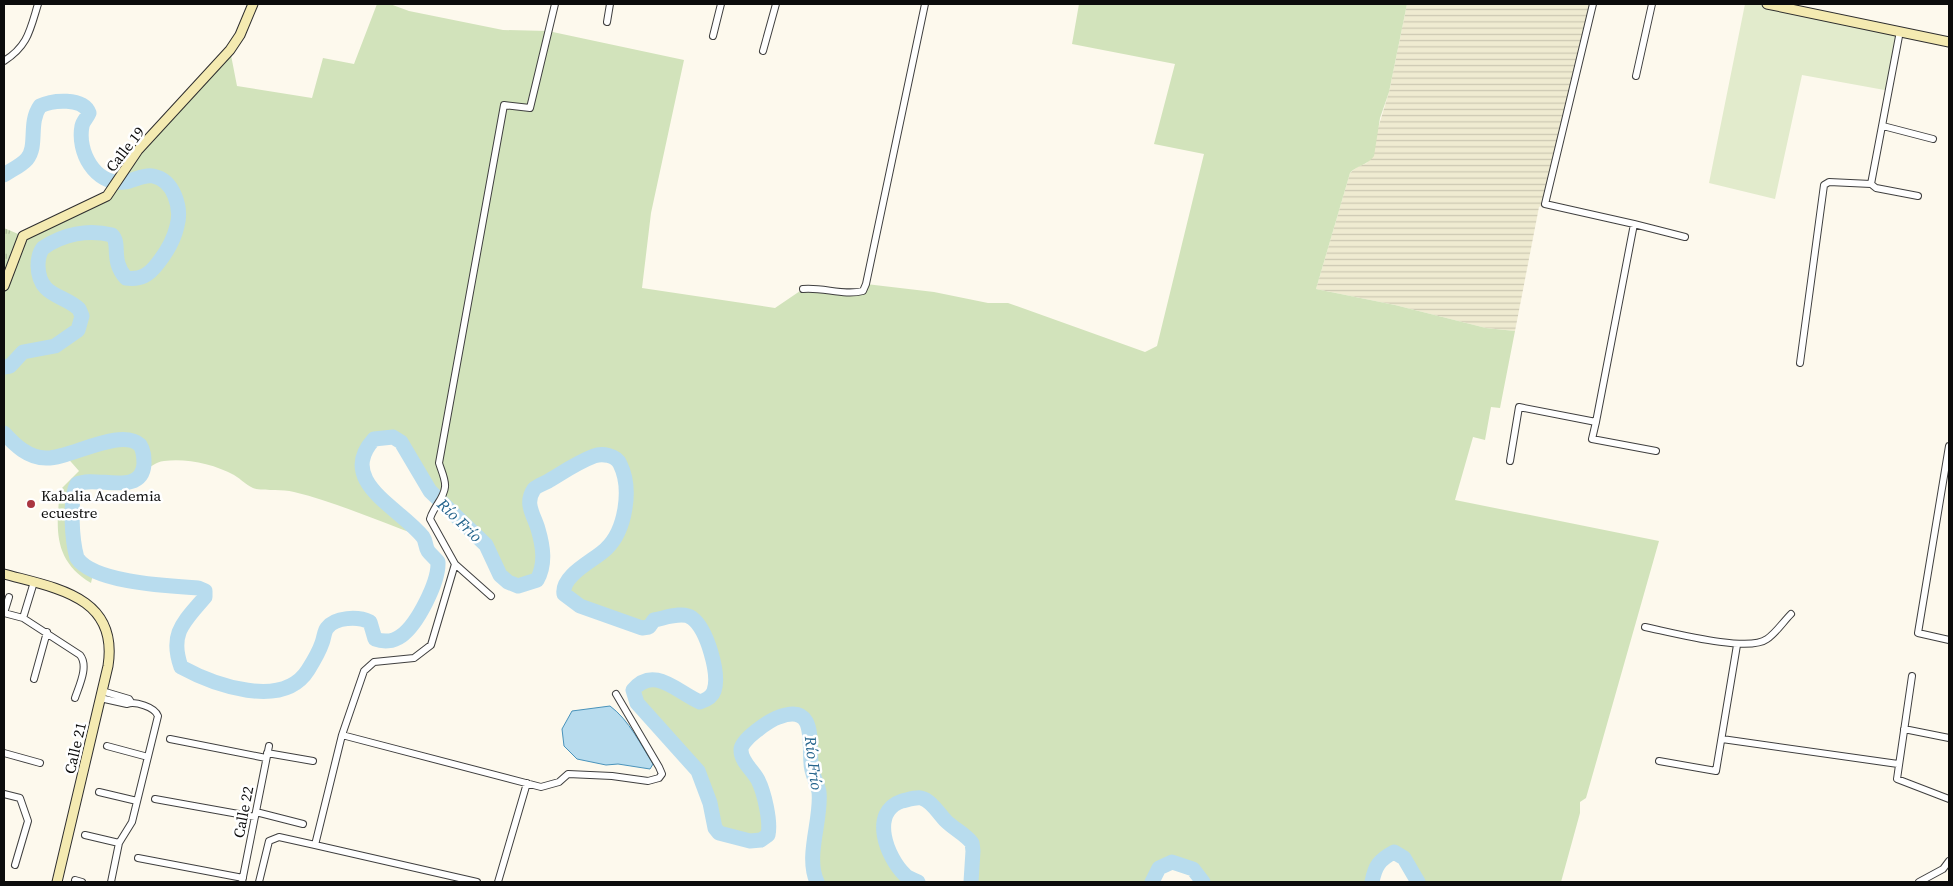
<svg xmlns="http://www.w3.org/2000/svg" width="1953" height="886" viewBox="0 0 1953 886" font-family="'Source Serif 4',serif">
<style>
.farmland{fill:url(#farmland-rules)}
.grass{fill:#d2e3bb}
.park{fill:url(#park-tufts)}
.pitch{fill:#e2ebcc}
.water{fill:#b8dcee;stroke:#4993bb}
.lines{fill:none;stroke-linecap:round;stroke-linejoin:round}
.river{stroke:#b8dcee;stroke-width:15}
.street-casing{stroke:#3f3f3f;stroke-width:8}
.secondary-casing{stroke:#2e2e2e;stroke-width:11}
.street{stroke:#fff;stroke-width:6}
.secondary{stroke:#f4eab1;stroke-width:9}
.poi-dot{fill:#aa3641;stroke:#fff;stroke-width:2}
.labels{text-anchor:middle;dominant-baseline:central;stroke-width:5;stroke-linejoin:round;paint-order:stroke}
.street-label{font-size:15px;fill:#0c0c0c;stroke:#fff}
.poi-label{font-size:15px;fill:#0c0c0c;stroke:#fff;text-anchor:start}
.water-label{font-size:16px;font-style:italic;fill:#26658d;stroke:#fff}
</style>
<defs>
<pattern id="farmland-rules" width="6" height="5" patternUnits="userSpaceOnUse" patternTransform="scale(1.25)"><rect width="6" height="5" fill="#efebd1"/><path d="M0 2.5h6" fill="none" stroke="#ccc8b2"/></pattern>
<pattern id="park-tufts" width="24" height="20" patternUnits="userSpaceOnUse" patternTransform="scale(1.25)"><rect width="24" height="20" fill="#d2e3bb"/><path d="M3 7l-1-3M5 7V3M7 7l1-3M15 17l-1-3M17 17v-4M19 17l1-3" fill="none" stroke="#b3c2a0"/></pattern>
</defs>
<rect width="100%" height="100%" fill="#fdf9ed"/>
<path class="farmland" d="M1407,4H1593L1545,204L1539,207L1515,331L1486,328L1395,305L1316,289L1350,173L1357,167L1367,163L1379,125L1389,92Z"/>
<path class="grass" d="M377,4H390L409,11L503,30L548,31L684,60L651,213L642,288L775,308L803,289L856,293L866,284L934,292L988,303H1008L1145,352L1157,346L1204,154L1154,144L1175,64L1072,44L1079,4H1407L1389,92L1380,118L1374,156C1368,165 1357,165 1350,173L1316,289L1395,305L1486,328L1515,331L1500,408L1491,407L1485,440L1473,437L1455,500L1659,541L1586,798L1580,802V813L1561,882H1418L1404,858L1394,852C1379,860 1375,866 1372,882H1203L1193,869L1172,862L1159,868L1152,882H971L973,851L972,843C965,834 954,829 946,821C939,814 931,800 921,798C916,797 907,800 902,801C869,812 887,858 905,875C908,878 914,880 918,882H817C807,860 818,819 818,795C819,785 812,775 811,765C809,754 814,734 809,724C794,697 754,732 742,745C739,759 752,768 758,780C764,793 771,821 768,835L761,840L750,841L719,833L715,828L710,803L698,771L637,703L633,690C654,665 677,692 700,702C706,700 712,697 714,691C720,674 707,629 693,618C683,612 665,618 655,620L649,627L642,628L580,606L564,594C561,575 594,560 606,549C618,538 630,503 627,486C620,433 579,460 552,479C547,482 539,484 535,488C515,509 568,570 529,584C522,587 514,586 507,582C494,574 495,558 487,547C482,539 472,532 465,526C455,517 445,506 435,497C421,483 410,460 401,442C377,425 351,454 365,479C378,501 404,519 423,537C380,522 339,503 294,492C282,489 268,491 256,489C248,487 241,479 234,475C214,464 186,458 164,461C147,463 140,482 125,483C109,485 93,476 76,484C70,496 71,547 77,559C81,565 87,567 94,570L91,583C53,560 56,529 60,490L79,471L64,454C36,462 23,453 4,433V286L23,236L107,196L124,168L230,50L237,86L312,98L323,58L354,64Z"/>
<path class="park" d="M4,228L23,236L4,286Z"/>
<path class="pitch" d="M1745,4H1770L1900,31L1890,91L1802,75L1775,199L1709,183Z"/>
<path class="water" d="M610,706C629,720 641,745 653,764L650,769L618,764L606,765L577,759L564,746L562,729L572,711Z"/>
<g class="lines">
<path class="river" d="M4,175C11,170 21,166 27,159C38,146 28,123 40,106C52,100 83,97 89,113C87,118 83,121 82,126C77,152 95,185 124,182C134,181 143,174 153,176C174,180 182,208 177,226C174,239 166,253 158,263C149,275 141,280 126,278C110,260 121,244 112,235C88,229 63,234 43,248C39,253 38,259 38,266C39,297 63,294 79,309L82,316L78,330L55,346L23,352L10,366L4,367
M4,433C15,445 28,458 46,458C69,459 121,427 140,445C144,451 144,457 144,464C142,497 96,475 77,484C69,499 72,541 77,558C94,583 169,586 198,588L205,591V597C184,622 169,633 181,667C214,685 283,710 308,670C313,662 319,652 322,643C324,638 324,632 327,628C335,617 358,616 370,622L375,639C383,642 393,642 401,636C417,625 439,582 438,562C435,558 431,555 428,551C425,546 426,541 423,537C399,507 336,481 374,439L393,437L401,442L430,491L486,545L500,575L508,582L518,586L537,580C546,564 543,546 538,529C534,515 524,504 534,489C538,485 546,483 550,480C565,471 578,462 594,456C602,453 616,455 620,464C632,488 626,530 606,549C595,560 561,575 564,594L580,606L642,628L649,627L654,620C665,618 683,611 692,618C707,629 720,674 714,691C712,697 706,700 700,702C677,692 654,665 633,690L637,703L698,771L710,803L715,828L719,833L750,841L761,840L768,835C771,821 764,792 758,780C753,770 741,762 741,750C740,740 770,720 779,717C816,703 809,741 811,763C811,773 817,782 819,792C822,819 805,856 817,882
M918,882C914,880 908,878 905,875C887,858 869,812 902,801C907,800 916,797 921,798C931,800 939,814 946,821C954,829 965,834 972,843L973,851L971,882
M1152,882L1159,868L1172,862L1193,869L1203,882
M1372,882C1375,866 1379,860 1394,852L1404,858L1418,882"/>
<defs>
<path id="street" d="M607,22L610,4
M713,36L721,4
M763,51L776,4
M4,61C28,46 30,30 38,4
M1636,76L1652,4
M1883,126L1933,139
M1871,184L1900,31
M1634,224L1685,237
M803,289C823,287 844,296 863,291L866,284L925,4
M1800,363L1824,185L1829,182L1871,184L1876,188L1918,196
M1596,422L1592,439L1656,451
M1949,446L1918,633L1949,640
M1510,461L1519,407L1596,422L1634,224L1545,204L1593,4
M455,564L491,596
M4,613L23,618L80,655C89,666 79,686 75,698
M4,613L9,597
M23,618L34,582
M1645,627C1670,632 1748,653 1767,639C1776,633 1783,622 1791,614
M1912,676L1897,779L1949,799
M34,679L47,632
M102,691L129,699L131,702
M100,698L127,704C135,701 155,707 158,716L132,822L119,843L111,882
M1904,729L1949,738
M342,735L541,787L559,782L568,774L612,776L648,781L659,778L662,774L659,767L616,694
M170,739L266,758
M1722,739L1898,764
M107,746L148,757
M4,753L40,763
M267,753L313,761
M1659,761L1716,771L1737,645
M99,792L137,801
M4,794L20,798L28,821L15,865
M155,799L255,817
M256,812L303,824
M85,835L119,843
M315,845L477,882
M138,858L243,878
M75,880L82,882
M242,882L269,746
M259,882L269,841L279,837L315,845L342,735L364,671L374,662L414,658L431,645L455,564L430,519C433,507 444,499 445,487C446,480 441,470 439,463L504,105L530,108L555,4
M498,882L527,783
M1919,882L1943,869L1949,861"/>
<path id="secondary" d="M1767,4L1949,42
M4,286L23,236L107,196L138,150L230,50L240,35L253,4
M4,574C55,588 119,596 108,666L57,882"/>
</defs>
<use href="#street" class="street-casing"/>
<use href="#secondary" class="secondary-casing"/>
<use href="#street" class="street"/>
<use href="#secondary" class="secondary"/>
</g>
<circle class="poi-dot" cx="31" cy="504" r="5"/>
<g class="labels">
<g class="street-label">
<text transform="translate(125 149) rotate(-52)">Calle 19</text>
<text transform="translate(75 748) rotate(-77)">Calle 21</text>
<text transform="translate(243 812) rotate(-79)">Calle 22</text>
</g>
<g class="poi-label">
<text x="41" y="495">Kabalia Academia<tspan x="41" dy="17">ecuestre</tspan></text>
</g>
<g class="water-label">
<text transform="translate(460 520) rotate(44)">Río Frío</text>
<text transform="translate(814 763) rotate(83)">Río Frío</text>
</g>
</g>
<rect width="1953" height="886" fill="none" stroke="#0c0c0c" stroke-width="10"/>
</svg>
